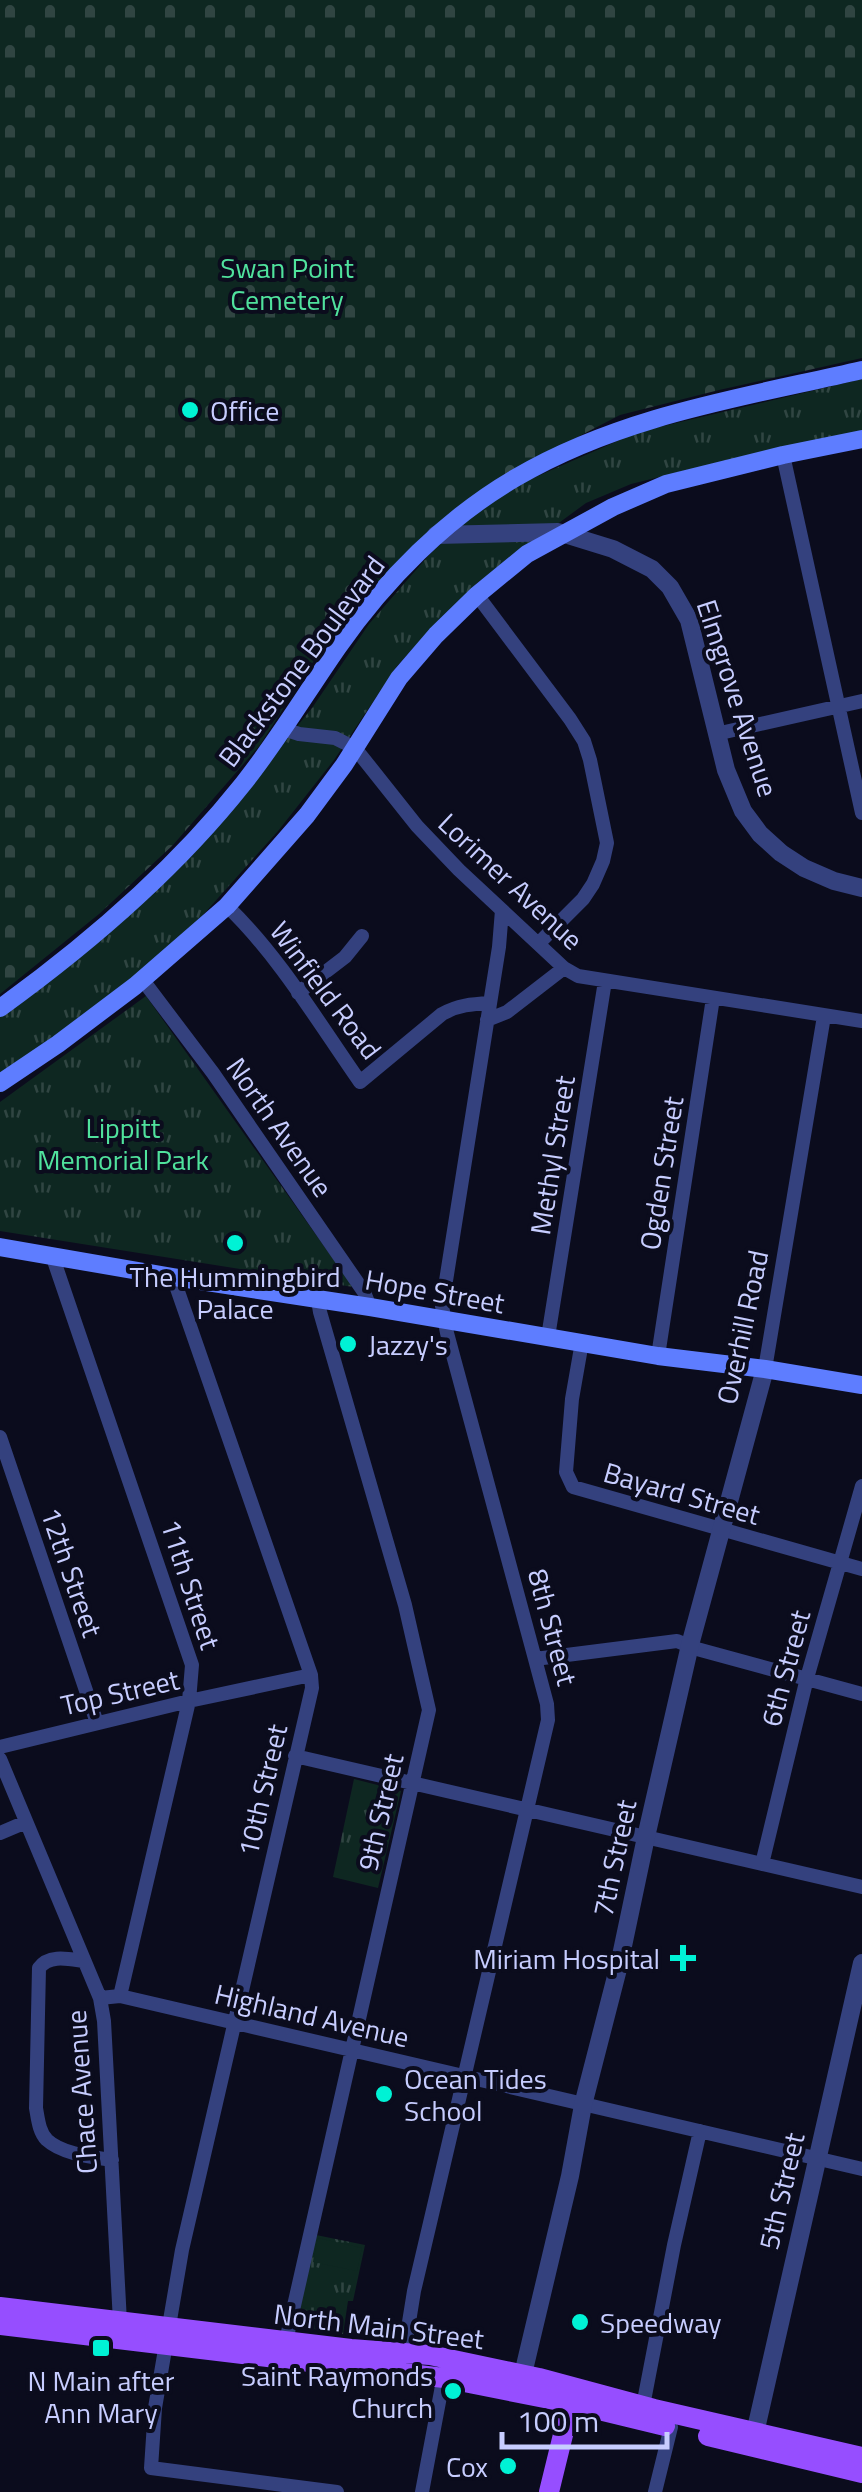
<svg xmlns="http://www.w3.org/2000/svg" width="862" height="2492" viewBox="0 0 862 2492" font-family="'Titillium Web',sans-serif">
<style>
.grass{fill:url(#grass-tufts)}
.cemetery{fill:url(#cemetery-stones)}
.garden{fill:#0e2721}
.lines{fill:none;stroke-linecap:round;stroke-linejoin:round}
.minor{stroke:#34417e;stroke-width:14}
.tertiary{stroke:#34417e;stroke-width:18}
.secondary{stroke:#5e7dff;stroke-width:18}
.primary{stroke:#964eff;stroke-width:20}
.poi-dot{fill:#00f2d5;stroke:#0b0c1d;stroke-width:4}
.labels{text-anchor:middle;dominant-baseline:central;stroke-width:8;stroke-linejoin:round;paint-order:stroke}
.park-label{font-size:28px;fill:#50e29d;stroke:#0b0c1d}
.poi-label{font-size:28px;fill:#c7cdff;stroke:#0b0c1d;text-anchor:start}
.street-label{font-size:28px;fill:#c7cdff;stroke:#0b0c1d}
</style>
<defs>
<pattern id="grass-tufts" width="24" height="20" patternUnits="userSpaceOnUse" patternTransform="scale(2.5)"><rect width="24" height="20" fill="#0e2721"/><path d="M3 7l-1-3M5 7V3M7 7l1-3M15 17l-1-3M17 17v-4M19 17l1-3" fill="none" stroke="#304542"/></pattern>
<pattern id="cemetery-stones" width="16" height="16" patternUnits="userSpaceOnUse" patternTransform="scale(2.5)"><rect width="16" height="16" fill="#0e2721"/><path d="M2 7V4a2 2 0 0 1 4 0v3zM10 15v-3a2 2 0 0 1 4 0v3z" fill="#304542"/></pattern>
</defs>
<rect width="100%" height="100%" fill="#0b0c1d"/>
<path class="grass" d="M862,379V433L732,459L631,484L586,503L477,583L433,626L397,666L334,760L278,831L202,916L114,995L0,1075V1016L214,828L312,708L369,624L429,555L476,511L515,486L638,432Z
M146,996L353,1287L0,1231V1102Z
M354,1779L401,1791L378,1888L333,1877Z
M316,2235L365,2245L353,2301H348L343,2334L296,2326Z"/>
<path class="cemetery" d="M0,0H862V358L719,390L620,415L564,444L409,553L338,623L260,745L173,845L99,914L0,994Z"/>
<path class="garden" d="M318,2238L362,2248L357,2271L313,2262Z"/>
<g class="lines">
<path class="minor" d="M783,455L862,813
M477,595L570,719L584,741L590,760L607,843L603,861L593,884L583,899L539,943
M284,729L299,734L335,738L355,748L417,826L459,870L564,968L578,976L862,1021
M716,734L862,701
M227,906C279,956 318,1022 360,1082L442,1014C458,1005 472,1004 490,1003
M142,979L213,1073L364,1292L370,1307
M298,993L345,957L362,936
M487,1020L507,1012L564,968
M52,1255L192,1665L189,1701L120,1996
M173,1277L311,1675L312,1688L182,2250L155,2408L151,2468L337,2492
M548,1337L605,981
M582,1342L572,1399L566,1472L573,1487L862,1569
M658,1356L713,998
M765,1369L824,1016
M0,1437L97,1723
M535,1659L677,1641L697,1649L862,1694
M0,1747L189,1701L311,1675
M295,1756L862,1887
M0,1759L100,1998L104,2021L120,2322
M0,1833L26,1822
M762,1864L807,1678L862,1486
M84,1961C69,1959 49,1954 39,1968L36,2108C38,2119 39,2132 47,2140C62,2154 92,2157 112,2160
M100,1998L120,1996L862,2169
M286,2341L429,1710L405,1605L320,1312L318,1300
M404,2353L414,2291L548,1720L547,1704L535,1659L447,1333L442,1306L499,947L502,910
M643,2406L674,2245L700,2131
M422,2492L445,2370
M655,2492L671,2427"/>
<path class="tertiary" d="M436,535L558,532L613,549L652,569L670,587L689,620L726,770L743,811L760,834L781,853L804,868L834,881L862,888
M523,2374L570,2176L583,2105L619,1965L646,1837L690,1645L765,1369
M755,2433L862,1963"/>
<path class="secondary" d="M0,1008C90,943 174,871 243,784C278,740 306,693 338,647C385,580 446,518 517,477C623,415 745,397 862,370
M0,1083L58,1044L135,986L227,906L307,815L344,765L399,678L436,635L477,595L527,554L613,507L666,484L783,455L862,439
M0,1247L173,1277L370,1307L658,1356L765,1369L862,1385"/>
<path class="primary" d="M0,2307L351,2349L430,2355L539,2378L654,2409L862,2457
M0,2325L444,2378L570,2403L665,2426
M708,2436L862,2473
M549,2492L573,2394"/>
</g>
<g class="poi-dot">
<circle cx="190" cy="410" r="10"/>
<circle cx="235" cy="1243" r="10"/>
<circle cx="348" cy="1344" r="10"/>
<path d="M678 1943h10v10h10v10h-10v10h-10v-10h-10v-10h10z"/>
<circle cx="384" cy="2094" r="10"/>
<circle cx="580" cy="2322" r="10"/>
<rect x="91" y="2338" width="20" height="20" rx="5"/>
<circle cx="453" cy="2391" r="10"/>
<circle cx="508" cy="2466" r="10"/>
</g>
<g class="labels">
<g class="park-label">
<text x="287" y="267">Swan Point<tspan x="287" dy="32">Cemetery</tspan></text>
<text x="123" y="1127">Lippitt<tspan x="123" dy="32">Memorial Park</tspan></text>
</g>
<g class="poi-label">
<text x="210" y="410">Office</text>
<text x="235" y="1276" text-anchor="middle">The Hummingbird<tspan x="235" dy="32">Palace</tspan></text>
<text x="368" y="1344">Jazzy's</text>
<text x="660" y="1958" text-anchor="end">Miriam Hospital</text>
<text x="404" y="2078">Ocean Tides<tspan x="404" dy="32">School</tspan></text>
<text x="600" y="2322">Speedway</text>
<text x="433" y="2375" text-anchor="end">Saint Raymonds<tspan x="433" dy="32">Church</tspan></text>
<text x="101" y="2380" text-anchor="middle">N Main after<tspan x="101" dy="32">Ann Mary</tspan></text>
<text x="488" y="2466" text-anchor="end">Cox</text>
</g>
<g class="street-label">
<text transform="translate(301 661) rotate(-53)">Blackstone Boulevard</text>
<text transform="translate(738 698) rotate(72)">Elmgrove Avenue</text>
<text transform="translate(511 881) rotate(43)">Lorimer Avenue</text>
<text transform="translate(326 990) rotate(53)">Winfield Road</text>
<text transform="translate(280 1127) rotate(55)">North Avenue</text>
<text transform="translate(552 1155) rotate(-81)">Methyl Street</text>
<text transform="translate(661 1173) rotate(-81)">Ogden Street</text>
<text transform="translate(435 1291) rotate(10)">Hope Street</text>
<text transform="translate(742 1327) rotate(-78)">Overhill Road</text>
<text transform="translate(682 1493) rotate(16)">Bayard Street</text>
<text transform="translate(72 1572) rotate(71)">12th Street</text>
<text transform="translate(191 1584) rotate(72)">11th Street</text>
<text transform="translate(553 1627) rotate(75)">8th Street</text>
<text transform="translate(785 1668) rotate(-75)">6th Street</text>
<text transform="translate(120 1692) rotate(-13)">Top Street</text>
<text transform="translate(262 1790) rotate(-77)">10th Street</text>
<text transform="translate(380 1812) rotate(-77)">9th Street</text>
<text transform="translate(614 1858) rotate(-78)">7th Street</text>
<text transform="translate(312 2015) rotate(13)">Highland Avenue</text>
<text transform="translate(81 2092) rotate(-94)">Chace Avenue</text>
<text transform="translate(781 2191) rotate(-77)">5th Street</text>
<text transform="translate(379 2326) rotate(7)">North Main Street</text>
</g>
</g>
<path d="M502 2432v15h165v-15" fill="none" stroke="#c7cdff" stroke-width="5"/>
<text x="517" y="2432" font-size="30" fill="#c7cdff" stroke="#0b0c1d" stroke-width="8" paint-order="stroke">100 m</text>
</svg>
